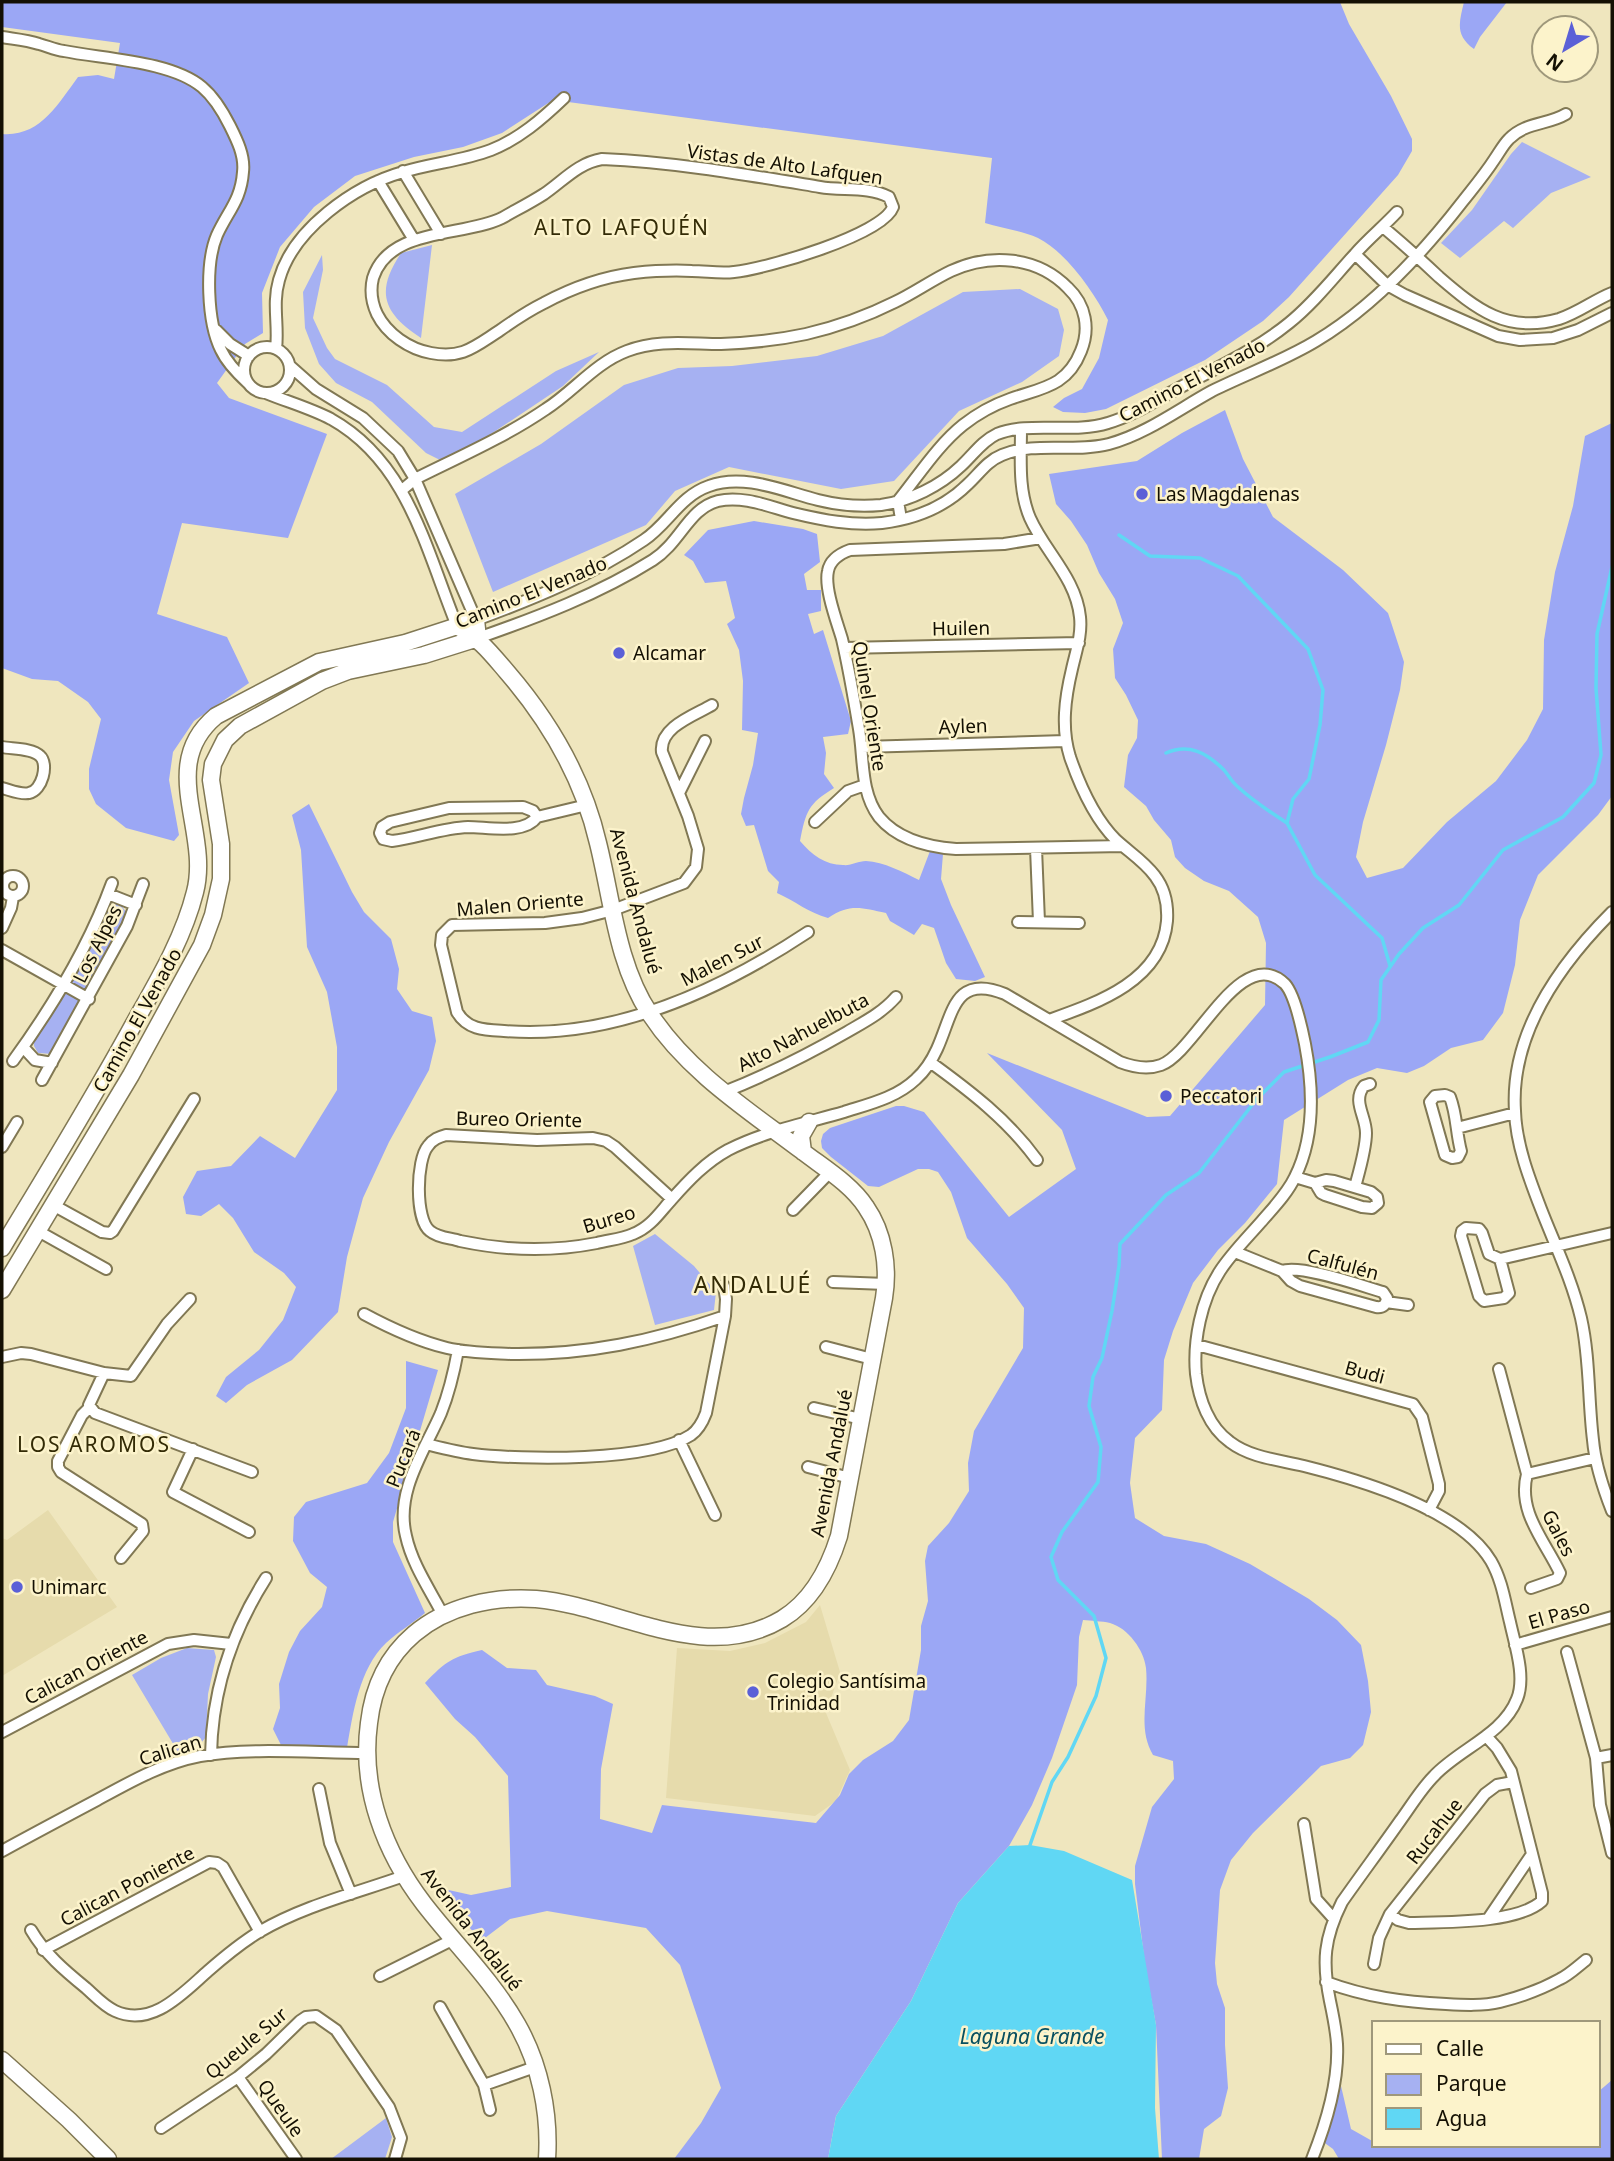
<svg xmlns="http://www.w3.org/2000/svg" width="1614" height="2161" viewBox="0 0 1614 2161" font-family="'Noto Sans',sans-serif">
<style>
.built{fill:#e6dbac}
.green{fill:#a6b1f2}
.forest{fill:#9ba7f5}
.water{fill:#60d7f4}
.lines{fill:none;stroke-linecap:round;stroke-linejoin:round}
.stream{stroke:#60d7f4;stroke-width:3.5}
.street-casing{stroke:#817854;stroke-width:14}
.secondary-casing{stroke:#817854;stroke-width:19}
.street{stroke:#fff;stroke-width:10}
.secondary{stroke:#fff;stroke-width:16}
.poi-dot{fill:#5b60d7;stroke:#fcf3cb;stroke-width:2.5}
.labels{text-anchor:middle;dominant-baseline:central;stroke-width:5;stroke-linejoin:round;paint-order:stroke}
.street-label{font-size:19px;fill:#141003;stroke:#fcf3cb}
.poi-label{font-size:19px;fill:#141003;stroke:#fcf3cb;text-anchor:start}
.neighbourhood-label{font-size:21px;letter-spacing:2px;fill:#332b06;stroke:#fcf3cb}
.water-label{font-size:21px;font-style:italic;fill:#085060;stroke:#fcf3cb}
.quarter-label{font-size:23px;letter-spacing:2px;fill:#332b06;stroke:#fcf3cb}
</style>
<rect width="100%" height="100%" fill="#efe6be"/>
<path class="built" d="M48,1510L117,1607L2,1676V1538L7,1540Z
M820,1605L840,1672L826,1713L850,1770L836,1801L815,1816L666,1798L677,1648L730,1651L765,1643L806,1622Z"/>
<path class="green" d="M1522,142L1591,177L1551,193L1513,228L1504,221L1460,258L1441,243L1472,210L1511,154Z
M432,245L421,338C383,313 375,292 401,253Z
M322,255L323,270L313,318L327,348L335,359L387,385L434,427L462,432L556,371L599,352L563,386L482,440L440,460L426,453L372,402L336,383L319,364L305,328L303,292Z
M1020,289L1058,309L1064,330L1059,356L1022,382L959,411L894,481L841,489L729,467L675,491L646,525L493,592L455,494L541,444L624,385L678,368L732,366L817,356L883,336L963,292Z
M116,904L121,905L126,912L125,917L54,1050L52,1054L38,1053L34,1046V1040L81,963L108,910Z
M655,1234L694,1266L716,1292L714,1310L655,1325L633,1246Z
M187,1648L214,1650L216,1657L208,1694L206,1737L201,1743L178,1752L132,1675L161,1658Z
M386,2118L392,2137L385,2159H331Z"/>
<path class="forest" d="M2,2H1340L1349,24L1391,96L1412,139V151L1398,175L1289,297L1263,321L1205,360L1106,409L1085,413L1063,412L1053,407L1064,398L1082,389L1099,358L1108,320C1094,292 1066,252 1038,238C1022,231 1002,228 985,223L992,158L553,100L502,133L463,147L414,157L355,176L314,207L280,247L262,293L263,333L245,344L217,383L229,398L327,434L288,538L182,523L157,614L227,637L249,683L194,721L173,752L169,780L179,835L174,841L126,828L96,804L89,789V769L101,719L88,702L58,681L32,679L2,668V134C40,137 58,104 78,77L98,75L114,79L120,43L2,27Z
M1464,2H1507L1480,37L1474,49C1455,35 1459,23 1464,2Z
M1225,410L1243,459L1273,517L1343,570L1388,613L1404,662L1400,690L1386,745L1363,822L1356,857L1367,878L1403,868L1447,822L1496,781L1527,740L1543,709L1544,640L1555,572L1573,506L1585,436L1612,423V796L1598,815L1538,875L1520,920L1515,965L1503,1013L1483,1040L1451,1048L1424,1066L1407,1073L1377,1068L1348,1080L1284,1120L1277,1184L1245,1223L1218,1250L1193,1283L1173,1331L1164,1360L1162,1410L1135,1438L1130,1483L1135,1518L1164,1536L1206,1544L1250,1564L1309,1599L1337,1620L1361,1645L1368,1681L1371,1712L1363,1745L1350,1758L1321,1766L1253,1833L1231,1860L1220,1890L1215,1963L1217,1984L1225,2008V2045L1228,2088L1221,2116L1204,2129L1199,2159H1162L1156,2025L1145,1965L1135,1884V1866L1152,1807L1174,1779L1173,1761L1153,1755C1137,1728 1149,1698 1146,1668C1144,1650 1128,1628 1110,1623C1102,1621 1091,1621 1083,1620L1079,1637L1077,1685L1052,1758L1032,1805L1009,1846L958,1903L911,2001L836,2116L828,2159H674L701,2123L721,2088L680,1965L646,1928L547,1911L510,1919L481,1941L435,1887L471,1895L511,1887L508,1776L475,1737L455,1719L425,1683C446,1661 452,1657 482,1650L507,1668L536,1670L547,1685L595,1696L613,1704L601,1769L600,1819L652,1833L662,1805L816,1823L840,1795L849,1774L863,1760L893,1741L909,1720L921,1650V1626L928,1601L925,1561L928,1546L949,1523L969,1491L968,1463L974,1431L1023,1348L1024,1308L1007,1284L967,1238L951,1192L938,1172L929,1169H918L879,1187L868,1186L831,1157L822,1148L821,1141L823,1134L830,1128L896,1106H904L924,1112L1009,1217L1076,1169L1062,1130L987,1053L1147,1117L1170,1116L1265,1005L1266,943L1258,917L1229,891L1204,881L1185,868L1175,857L1171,840L1154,820L1146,806L1124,787L1128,755L1137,738L1138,720L1126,695L1115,678L1113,649L1123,623L1115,599L1099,573L1087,545L1071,521L1056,504L1049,474L1137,461L1182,433Z
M754,521L803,529L817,534L820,562L804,574L807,590H821V611L808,614L814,634L823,630L851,721L848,734L823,737L826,753L824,774L834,788C808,804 806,811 800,841C812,855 825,865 843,865C851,866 858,861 866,861C884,862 903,872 919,880L930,851L943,854L941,879L951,905L985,977L975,981L956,979L946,963L934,928L922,924L914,935L890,921L886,913C862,908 850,903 828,918C809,913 795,901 777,893L779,882L768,871L754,825L746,826L741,814L744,798L753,765L758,733L742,730L743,681L739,650L727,624L735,618L726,581L705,583L693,561L684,555L708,530Z
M309,804L352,892L364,912L391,939L399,969L397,989L412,1011L432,1017L436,1041L429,1070L389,1142L363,1198L347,1257L338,1312L292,1360L247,1385L226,1403L216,1396L226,1377L259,1350L283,1320L296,1287L284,1273L254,1252L233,1218L219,1204L201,1216L186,1214L183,1197L197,1171L231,1166L260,1136L295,1158L337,1090V1047L327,992L307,947L301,850L292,815Z
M406,1361L438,1370L393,1522V1542L425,1613C413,1623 398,1632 386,1643C359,1669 353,1713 347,1748L282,1747L273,1729L280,1708L279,1684L289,1652L300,1631L322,1607L327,1587L310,1573L293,1541L294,1517L306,1502L367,1483L389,1453L406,1408Z
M1612,2080V2159H1339L1333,2149L1322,2141L1341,2086L1351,2129L1374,2142V2145H1598V2092Z"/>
<path class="water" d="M1030,1845L1064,1851L1132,1880L1156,2025L1155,2108L1159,2159H828L836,2116L911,2001L958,1903L1009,1846Z"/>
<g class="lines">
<path class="stream" d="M1612,494V513
M1119,535L1150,556L1200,558L1238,576L1308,649L1323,690L1320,725L1309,779L1293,799L1287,823L1315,875L1382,938L1390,966
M1166,753C1189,743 1207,753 1224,770C1229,776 1232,782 1238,787C1253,801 1270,812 1287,823
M1030,1845L1052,1782L1068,1757L1096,1696L1106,1658L1094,1616L1058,1580L1051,1557L1062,1532L1098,1482L1101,1447L1089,1406L1093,1377L1102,1358L1112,1311L1119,1266L1120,1244L1166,1195L1199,1173L1256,1100L1284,1072L1330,1057L1368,1042L1379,1020L1381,980L1399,954L1423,928L1459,905L1503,850L1563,817L1594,783L1601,755L1596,688L1597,634L1612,567"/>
<defs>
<path id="street" d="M2,37C14,39 27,40 39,44C47,46 55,50 64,51C104,59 171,61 202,87C214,97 223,112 230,126C237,140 245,156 243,172C241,200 228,211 217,235C205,263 207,322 221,350C227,363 237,373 248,383
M602,159C675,162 748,175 820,187C842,191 868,186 889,197L893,207C883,235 765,269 734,272C720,274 706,271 692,271C673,270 653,271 634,273C602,277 572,288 544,303C528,311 513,321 499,331C474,347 462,359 431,353C409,349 387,334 377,314C372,303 370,290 373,278C389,227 463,237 502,218C516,210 530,203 544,194C563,181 578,163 602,159Z
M403,171L441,234
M378,181L414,240
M1383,227C1402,243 1421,260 1439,277C1476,309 1507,334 1559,319C1578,313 1594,300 1612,293
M1355,254L1387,285L1405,295L1498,336L1520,340L1553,338L1578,330L1612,313
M216,330L230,344L249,356
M244 370a23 23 0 1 1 46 0a23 23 0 1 1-46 0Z
M276,349C279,326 272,304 279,280C293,229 354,186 403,172C432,163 462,161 491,150C519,139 542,119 564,98
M290,366L316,389L363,418L398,451L415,479L476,620C533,599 594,574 644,540C668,524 680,496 709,486C744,473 783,491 818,500C838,505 860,507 881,505C910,501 940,486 961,466C973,455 982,441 997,434C1029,421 1073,434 1108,423C1133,416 1156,400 1179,388C1216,368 1256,350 1289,323C1314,303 1334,277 1355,254C1368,239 1383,227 1397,212
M266,393C288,402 310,408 331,419C408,462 426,550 457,626
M1021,429C1021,459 1018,490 1030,518C1045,552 1076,578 1080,617C1082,635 1076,651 1072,669C1065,698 1061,728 1070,757C1080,786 1094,818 1116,840C1129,852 1144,861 1155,876C1165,889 1168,905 1167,921C1162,981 1097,1003 1049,1020
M402,490L415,479C459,457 505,437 546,409C574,391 595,363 627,351C657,339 690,344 721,344C750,343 778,340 806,334C836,327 867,316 895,302C914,293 932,280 951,271C990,253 1037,256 1068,288C1086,305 1090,329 1081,351C1067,387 1041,388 1010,399C993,405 977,414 963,425C938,445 919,475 898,501L901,519
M1041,538L1004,544L850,550C839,554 830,560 828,571C824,588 837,622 842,639C849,669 854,699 859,729C864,758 860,792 879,817C898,840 928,847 956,849L1123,846
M478,638C538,617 599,594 653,560C680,543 689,508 718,501C743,495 770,507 793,513C822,520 852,526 882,523C915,519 944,508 968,484C979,474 987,461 1002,455C1035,441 1075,453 1109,444C1146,434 1179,409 1212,391C1246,374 1283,361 1316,341C1373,307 1422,254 1463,201C1474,187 1485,174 1494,160C1499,153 1503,145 1509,139C1525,122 1548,125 1566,114
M844,648L1079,643
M712,705C695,715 659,727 662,752L688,816L698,849L696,867L684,883L613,910L582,918L545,923L452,925L442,935L441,945L457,1012C467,1030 486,1030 504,1031C613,1040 719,991 808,932
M2,747C12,749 32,748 40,756C49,764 42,791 29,793C21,795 10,790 2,788
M862,747L1065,741
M679,793L705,741
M537,817C524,835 488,827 468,827C442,828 417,838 392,841L383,839L380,833L382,827L390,822L449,808L523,807L533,811L537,817L587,805
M815,822L848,791L865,785
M1036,848L1039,922
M3 886a10 10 0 1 1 20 0a10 10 0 1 1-20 0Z
M108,894L136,905
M1612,912C1560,964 1510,1034 1515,1111C1516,1144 1529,1178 1541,1209C1555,1245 1572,1280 1581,1318C1590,1358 1588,1399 1593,1440C1595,1464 1603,1488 1612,1511
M1018,922L1079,923
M2,928L11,908L13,897
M2,950L89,999
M23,1047L35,1060L52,1063
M13,1061C53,1006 89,946 112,883
M930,1062C970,1091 1008,1120 1037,1160
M42,1080L127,926L143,884
M724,1092C767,1075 807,1055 847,1032C864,1022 882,1013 896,997
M1445,1095L1450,1097C1457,1115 1456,1133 1461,1151L1458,1157L1452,1158L1445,1155L1430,1102L1435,1096Z
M1457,1128L1515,1113
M2,1147L17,1122
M1295,1177L1315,1183L1326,1180L1334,1181L1371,1192L1377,1197L1378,1203L1372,1208L1362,1207L1325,1195L1321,1193L1315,1183
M1355,1187C1359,1172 1366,1149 1366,1133C1366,1116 1352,1101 1364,1086L1370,1084
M672,1199L615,1147L606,1141L593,1138L537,1140L446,1135C439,1137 433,1139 428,1146C416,1160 415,1220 430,1231C438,1238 451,1238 460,1241C507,1251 551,1252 597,1243C609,1240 622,1239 633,1234C651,1227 660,1212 672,1199C689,1180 706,1162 728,1150C763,1132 806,1123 844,1112C869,1104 896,1098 916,1079C925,1071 932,1060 937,1049C953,1014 954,973 1005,994L1120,1062C1133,1067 1147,1070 1161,1065C1196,1052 1241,942 1285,984C1295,995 1302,1029 1305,1044C1313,1086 1315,1137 1295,1177C1287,1194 1273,1208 1261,1222C1247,1238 1231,1254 1220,1271C1201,1300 1193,1341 1196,1374C1199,1400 1209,1427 1230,1442C1251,1458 1280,1460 1304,1466C1360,1480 1460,1509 1491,1561C1502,1580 1505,1602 1510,1622C1515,1645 1526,1677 1517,1699C1503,1735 1459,1749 1434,1776C1421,1789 1411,1806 1400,1821C1381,1848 1361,1875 1342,1902C1324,1938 1322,1962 1330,2001C1333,2015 1336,2029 1337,2044C1339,2082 1326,2124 1312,2159
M53,1205L102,1232L110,1233L113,1231L194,1099
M793,1210L830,1172
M38,1231L106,1269
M1235,1252L1282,1271C1300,1264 1362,1286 1383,1292L1387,1298C1386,1305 1383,1308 1376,1307L1300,1286L1291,1281L1282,1271
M1500,1259L1509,1293L1504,1298L1484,1301L1479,1296L1461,1236L1462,1231L1466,1228L1479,1229L1482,1233L1489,1254L1500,1259L1612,1233
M833,1282L886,1284
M1386,1302L1408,1305
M364,1314C390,1328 418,1341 447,1348C468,1353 490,1353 511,1354C587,1355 653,1341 725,1316
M1197,1345L1413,1404L1422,1417L1439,1484V1491L1429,1510
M826,1347L872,1359
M2,1357L21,1353L31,1354L104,1373L131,1376L167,1324L190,1299
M1499,1369L1527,1474C1517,1512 1545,1541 1560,1573L1557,1579L1531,1588
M104,1373L89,1405L95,1413L252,1472
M90,1407L82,1415L58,1461V1467L61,1472L142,1524L143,1531L121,1558
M814,1408L861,1419
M679,1440L715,1515
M426,1444C442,1448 457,1452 473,1454C522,1460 650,1462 691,1435C698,1430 703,1421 706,1413L725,1316L726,1299L724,1286
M193,1449L173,1492L249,1532
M808,1467L850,1478
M1527,1474L1595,1458
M443,1615C430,1590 412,1564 406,1536C395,1492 424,1452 441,1413C449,1393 454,1372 458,1350
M1515,1645L1612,1617
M1567,1652L1596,1758L1600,1805L1612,1853
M2,1732L168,1644L194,1640L231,1644
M211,1755C212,1690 231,1633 266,1578
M1596,1758L1612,1755
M319,1789L330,1843L351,1894
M1304,1824L1316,1899L1334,1919
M2,1851C33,1834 65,1817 97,1800C130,1782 163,1763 200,1756C252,1747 314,1753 367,1753
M1390,1914L1398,1920L1409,1923C1442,1922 1517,1924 1542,1901V1893L1511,1771L1497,1748L1486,1736
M1488,1919L1532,1854
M31,1930C45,1954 64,1970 86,1988C95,1996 104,2006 115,2011C152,2028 183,1993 208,1971C224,1957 241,1943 259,1932C303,1906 356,1893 404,1876
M43,1950L209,1862L217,1863L223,1867L260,1932
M1374,1964L1379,1938L1390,1914L1485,1794L1497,1785L1513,1782
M380,1976L454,1939
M1326,1982C1366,1997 1404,2002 1446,2004C1464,2005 1483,2006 1500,2002C1520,1997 1542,1989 1560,1979C1569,1975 1577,1967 1586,1960
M440,2007L484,2085L490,2110
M238,2077L296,2159
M484,2085L535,2067
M161,2128L238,2077L266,2054L300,2021L306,2017L316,2016L336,2030L389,2107L401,2138L395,2159"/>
<path id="secondary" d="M457,626C481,640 489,651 507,672C550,722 583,778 598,843C612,899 617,965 650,1014C688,1072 748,1110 802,1151C824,1168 851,1184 866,1207C884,1233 889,1267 884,1298L839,1536C829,1568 812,1601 782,1619C703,1666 617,1606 536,1599C493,1596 447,1606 414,1634C387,1657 373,1688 369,1723C360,1789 385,1853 424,1904C455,1944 492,1980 517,2024C540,2064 550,2113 547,2159
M803,1152L801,1136L809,1122
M2,1248C46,1175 91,1102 132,1027C156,984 183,940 195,892C211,831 157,765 216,716L319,662L405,643L476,620L478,638
M2,1290L131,1075L202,945L213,915L221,879V844L211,780L213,764L225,740L240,726L322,681L348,671L424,655L478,638
M2,2060L69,2120L108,2159"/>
</defs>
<use href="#street" class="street-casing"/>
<use href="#secondary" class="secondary-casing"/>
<use href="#street" class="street"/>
<use href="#secondary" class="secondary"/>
</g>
<g class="poi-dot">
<circle cx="1142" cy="494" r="7"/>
<circle cx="619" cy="653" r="7"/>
<circle cx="1166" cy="1096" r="7"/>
<circle cx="17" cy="1587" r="7"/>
<circle cx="753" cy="1692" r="7"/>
</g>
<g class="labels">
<g class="street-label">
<text transform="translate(785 164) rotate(8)">Vistas de Alto Lafquen</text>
<text transform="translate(1192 380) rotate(-27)">Camino El Venado</text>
<text transform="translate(531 592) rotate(-22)">Camino El Venado</text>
<text transform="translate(961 628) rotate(-1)">Huilen</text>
<text transform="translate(870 706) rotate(81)">Quinel Oriente</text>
<text transform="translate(963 726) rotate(-2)">Aylen</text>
<text transform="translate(636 901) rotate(75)">Avenida Andalué</text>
<text transform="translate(520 904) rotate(-5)">Malen Oriente</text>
<text transform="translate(97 944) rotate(-63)">Los Alpes</text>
<text transform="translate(722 960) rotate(-27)">Malen Sur</text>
<text transform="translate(137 1020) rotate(-61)">Camino El Venado</text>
<text transform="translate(803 1032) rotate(-28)">Alto Nahuelbuta</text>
<text transform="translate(519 1119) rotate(1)">Bureo Oriente</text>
<text transform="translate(609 1219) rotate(-17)">Bureo</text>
<text transform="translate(1343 1264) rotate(15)">Calfulén</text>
<text transform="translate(1365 1372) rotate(15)">Budi</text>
<text transform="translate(403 1458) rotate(-68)">Pucará</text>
<text transform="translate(831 1463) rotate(-79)">Avenida Andalué</text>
<text transform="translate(1559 1533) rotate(63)">Gales</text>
<text transform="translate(1559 1614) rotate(-16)">El Paso</text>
<text transform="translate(86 1667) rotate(-28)">Calican Oriente</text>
<text transform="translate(170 1750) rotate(-17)">Calican</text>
<text transform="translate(1434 1831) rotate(-52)">Rucahue</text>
<text transform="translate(127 1886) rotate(-28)">Calican Poniente</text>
<text transform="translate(472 1929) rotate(52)">Avenida Andalué</text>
<text transform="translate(246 2043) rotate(-40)">Queule Sur</text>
<text transform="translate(281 2108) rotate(55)">Queule</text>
</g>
<g class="poi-label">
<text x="1156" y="494">Las Magdalenas</text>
<text x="633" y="653">Alcamar</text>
<text x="1180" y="1096">Peccatori</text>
<text x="31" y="1587">Unimarc</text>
<text x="767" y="1681">Colegio Santísima<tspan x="767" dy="22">Trinidad</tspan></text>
</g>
<g class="neighbourhood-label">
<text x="622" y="227">ALTO LAFQUÉN</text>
<text x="94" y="1444">LOS AROMOS</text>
</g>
<g class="water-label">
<text x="1032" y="2036">Laguna Grande</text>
</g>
<g class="quarter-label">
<text x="753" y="1284">ANDALUÉ</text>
</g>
</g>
<rect width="1614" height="2161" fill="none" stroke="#141003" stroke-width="7"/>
<rect x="1372" y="2021" width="228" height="126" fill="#fcf3cb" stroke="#9f987b" stroke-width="2"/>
<rect x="1386" y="2044" width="35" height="10" fill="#ffffff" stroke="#9f987b" stroke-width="2"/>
<text x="1436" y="2056" font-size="21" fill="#141003">Calle</text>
<rect x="1386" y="2074" width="35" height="21" fill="#a6b1f2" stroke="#9f987b" stroke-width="2"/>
<text x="1436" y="2091" font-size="21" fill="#141003">Parque</text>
<rect x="1386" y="2108" width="35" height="21" fill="#60d7f4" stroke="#9f987b" stroke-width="2"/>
<text x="1436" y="2126" font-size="21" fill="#141003">Agua</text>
<g transform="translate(1565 49) rotate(218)"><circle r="33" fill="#fcf3cb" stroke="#9f987b" stroke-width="2"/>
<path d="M0-5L12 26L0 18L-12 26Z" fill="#5b60d7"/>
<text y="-10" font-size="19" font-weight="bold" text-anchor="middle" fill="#141003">N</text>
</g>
</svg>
